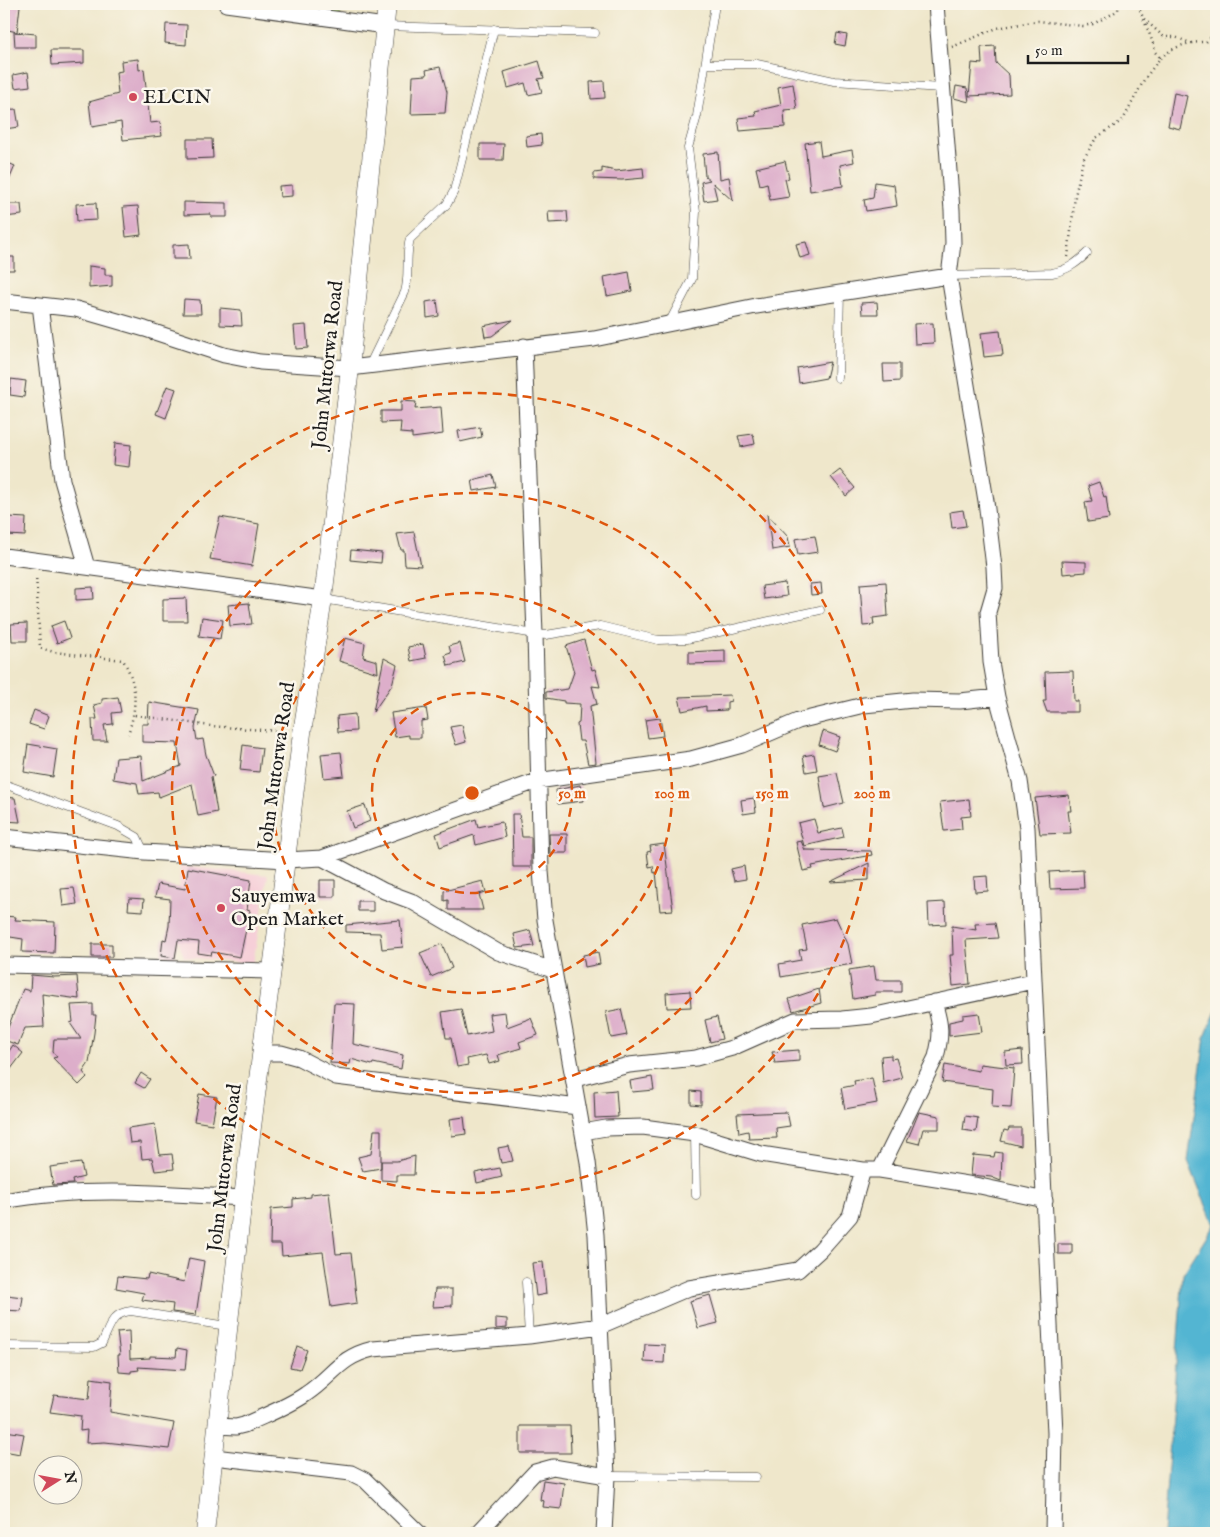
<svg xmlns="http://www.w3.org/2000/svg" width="1220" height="1537" viewBox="0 0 1220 1537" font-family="'IM FELL English',serif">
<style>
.built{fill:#f6cfd8}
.green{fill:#b1d27a;stroke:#66774b}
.water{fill:#53b5d2;stroke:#386877}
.building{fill:#ddaeca}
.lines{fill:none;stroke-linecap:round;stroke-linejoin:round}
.service-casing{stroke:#3c3a36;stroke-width:9}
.minor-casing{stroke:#3c3a36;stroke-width:17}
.tertiary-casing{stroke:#3c3a36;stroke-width:19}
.path{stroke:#3c3a36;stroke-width:2.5;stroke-dasharray:1 4;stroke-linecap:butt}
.service{stroke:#fff;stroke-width:8}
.minor{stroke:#fff;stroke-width:15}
.tertiary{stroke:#fff;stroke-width:18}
.ring{fill:none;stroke:#de560d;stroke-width:2.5;stroke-dasharray:9 6}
.poi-dot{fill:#d1495b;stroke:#fbf7ec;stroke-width:2}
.labels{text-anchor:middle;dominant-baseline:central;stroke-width:5;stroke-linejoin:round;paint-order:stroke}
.poi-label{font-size:20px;fill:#1c1c1c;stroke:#fbf7ec;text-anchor:start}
.street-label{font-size:20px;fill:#1c1c1c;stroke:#fbf7ec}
.centre{fill:#de560d;stroke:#fbf7ec;stroke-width:2.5}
.ring-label{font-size:15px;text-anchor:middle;font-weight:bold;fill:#de560d;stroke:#fbf7ec;stroke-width:5;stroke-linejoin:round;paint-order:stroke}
</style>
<rect width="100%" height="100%" fill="#fbf7ec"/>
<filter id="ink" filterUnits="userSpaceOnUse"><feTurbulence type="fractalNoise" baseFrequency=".02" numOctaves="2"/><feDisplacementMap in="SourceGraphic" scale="10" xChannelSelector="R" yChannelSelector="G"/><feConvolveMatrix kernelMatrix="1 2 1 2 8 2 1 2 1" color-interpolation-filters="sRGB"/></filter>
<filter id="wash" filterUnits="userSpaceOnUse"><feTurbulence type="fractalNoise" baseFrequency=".0096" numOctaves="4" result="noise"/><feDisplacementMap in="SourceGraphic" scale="20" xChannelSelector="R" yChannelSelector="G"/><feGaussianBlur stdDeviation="1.12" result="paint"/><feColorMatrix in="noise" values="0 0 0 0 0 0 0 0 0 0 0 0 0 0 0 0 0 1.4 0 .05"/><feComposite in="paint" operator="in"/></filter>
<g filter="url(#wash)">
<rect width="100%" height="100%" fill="#efe7cb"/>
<path class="built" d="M180,866L268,875L253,964L184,957L178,940Z"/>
<path class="green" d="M226,4H342L340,20Z"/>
<path class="water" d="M1216,1011V1533H1163L1183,1274L1214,1225L1188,1161L1205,1037Z"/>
<g id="blocks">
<path class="building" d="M4,4L20,6L17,32L4,29Z
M166,24L187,25L186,45L165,43Z
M14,32L36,34V47H15Z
M837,33L847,35L845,46L835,44Z
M995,46L996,63L1009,75L1010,94L969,96L972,63L982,64L981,47Z
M51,50H84V63L52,65Z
M138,59L139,70L144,69L150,123L160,122L162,136L123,140L121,122L92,127L89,102L118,94L116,72L122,71L121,61Z
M539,61L544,78L538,79L542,92L528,95L525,83L508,88L504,72Z
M440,67L447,92L445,113L411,114L413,76L427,75L426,70Z
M28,72L30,86L15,88L13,75Z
M604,81L605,98L591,99L590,82Z
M793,84L797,109L784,110L785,127L740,131L738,118L756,116L755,111L781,105L778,87Z
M956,86L967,88L969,102L954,98Z
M1174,93L1187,96L1180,129L1168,126Z
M16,109L19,127L4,129V110Z
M541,134L542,145L527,147L526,136Z
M187,139H212L213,158L187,159Z
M819,141L821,156L852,150L854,162L840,165L843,186L810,191L805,143Z
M480,144H504L503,160H480Z
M718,152L720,179L729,177L733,201L713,183L717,199L704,201L701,182L710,180L705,176L703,154Z
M4,161L15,166L4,192Z
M785,161L789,178L785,179L789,197L770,200L767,183L760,185L756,168Z
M602,168L616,171L643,168L644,178L622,180L594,179V173L602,172Z
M875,182L894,185L897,206L866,211L864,200L873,198Z
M292,185V196L280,197L279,186Z
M184,202L227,203V217H211V214L184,215Z
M96,203L97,220L77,221L76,204Z
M4,204H21L22,215L4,217Z
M138,206L141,235L126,237L123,207Z
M548,211H567L568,222L549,223Z
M806,242L810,255L800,258L796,244Z
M189,244L190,259H173V245Z
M4,257H14V270H4Z
M89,266L105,268V275H112V286L89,288Z
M629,272L632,291L607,296L604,277Z
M184,299L200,300L201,314H183Z
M437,300L439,316L427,318L426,302Z
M877,302L878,314H862L861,303Z
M220,308L241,310L242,326L220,325Z
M513,320L492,336L485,337L483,326Z
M933,323L934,343L915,344L914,324Z
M306,325L308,348L296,349L294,326Z
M1000,331L1003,355L984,357L981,333Z
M830,362L826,378L799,383L797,368Z
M883,364H900V381L884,382Z
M11,379L26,381L24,397L10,395Z
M167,386L176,389L166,418L156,414Z
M401,401L416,402L415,409L441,407L443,434L412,438V434L400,433L401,422L381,423V411H401Z
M480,427L482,437L460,442L458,431Z
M753,434L755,444L741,447L738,436Z
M115,443L131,445L129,467L113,465Z
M840,470L855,488L846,496L831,477Z
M493,475L496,487L474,491L472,480Z
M1099,482L1104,497L1106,496L1109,519L1088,522L1085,502L1092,501L1088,486Z
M963,510L966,526L952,528L950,512Z
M767,514L788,537L790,547L772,550Z
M9,517L26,518L25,536L8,535Z
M220,517L259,524L252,566L210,559Z
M414,532L421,566L405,565L404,550H401L397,534Z
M815,536L818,552L798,555L795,539Z
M351,550L382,553L381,563L350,560Z
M1062,561L1086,562V572L1063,574Z
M886,582L888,616L873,618L874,625L863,626L860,584Z
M785,583L787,596L764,599L762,586Z
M821,583L822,594L811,595L810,584Z
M93,587L94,599L76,600V588Z
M186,598L187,621H163V599Z
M249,603L252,624L230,626L228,605Z
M202,617L223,620L220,639L199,636Z
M64,621L70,638L57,643L51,626Z
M27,623V641H12L11,624Z
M345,638L365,643L363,657L377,661L378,673L339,661Z
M584,640L592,670L595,669L600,687L592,686L597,704L590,706L596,763L588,764L583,741H579L577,724L579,723L580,704L564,703V701L546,698V692L568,689L574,672L566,646Z
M460,643L465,662L448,666L445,655L451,653L449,646Z
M423,644L426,658L411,661L408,647Z
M725,650V663L689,664V652Z
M384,658L397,665L392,685L373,712Z
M1073,671L1074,701H1078V712H1047L1043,701H1046L1045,672Z
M730,695L731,701L727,702V710L706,711V706L682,711L679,697Z
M118,697L121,712L112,713L113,724L104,725L107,741H93L92,719H97L94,705L102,703V699Z
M149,702L199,710L195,728L197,740L203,739L206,755L214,776L211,777L217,812L198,816L192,784L159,797L158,792L139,794L137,783L113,779L116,758L141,756L143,781L181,766L177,743L142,742V724H148Z
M426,708L428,720L421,721V738H409V735L395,737L391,713Z
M34,710L49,716L44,729L29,724Z
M355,714L356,731L338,732L337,716Z
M660,718L663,736L648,738L645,720Z
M462,725L466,742L456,745L450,727Z
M823,731L840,737L835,751L819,745Z
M28,744L57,749L53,777L24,772Z
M243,745L262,748L259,772L240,770Z
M341,752L344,776L324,778L321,754Z
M814,754L817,770L806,772L803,756Z
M837,773L844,803L824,808L819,776Z
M580,785L583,801L558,804L556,790Z
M1069,795L1071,811H1068L1071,833L1040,834L1035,798Z
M4,797L15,798L20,822L4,821Z
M754,798L756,812L743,814L741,800Z
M969,799L971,816L961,817L962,829L944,831L940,802Z
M365,805L370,821L353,828L347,811Z
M512,814H519L522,837H531V867H513Z
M476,819L478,827L502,822L505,837L476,845L474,835L440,847L436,834Z
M814,819L818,833L842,828L844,837L804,846L798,823Z
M549,834H567V853H550Z
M801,841L805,850L871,851L872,855L812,866L813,869L803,871L796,842Z
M664,844L673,910L660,911L656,872L654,873L653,866L649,867L647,852L651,851L650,846Z
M869,863V880L830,882Z
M744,866L746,879L734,881L731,869Z
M188,868L251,880L247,910L250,911L240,957L212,952L211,955L198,953L199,942L178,940L175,958L161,956L163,939L166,940L169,926L170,899L155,897L158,884L185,889Z
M1083,870L1084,888L1050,889L1049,872Z
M987,876L988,891L975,892L974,877Z
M320,880H335V897H320Z
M483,881L486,892L479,894L483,910H448V900L444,901V891Z
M74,888L77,904L63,906L61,889Z
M129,898L144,899L143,911L128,910Z
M358,901H373V911H358Z
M945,902L946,924L929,925L928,903Z
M4,916L16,917L15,920L55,922L54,953L22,952L23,939L4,936Z
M836,918L848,944L852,964L781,977L779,964L801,960L799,950L807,949L802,925Z
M400,920L403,947L382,949L380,933L346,932V925Z
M995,923L998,938L966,940L970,984L953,986L950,955H953L952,926L976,930L975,924Z
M530,930L534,946L517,948L514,934Z
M92,944H112V957H92Z
M442,944L452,968L431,977L420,953Z
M598,952L600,964L585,967L583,955Z
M874,966L876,980H901V992H875V995L853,999L849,970Z
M31,975L54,977L77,976L79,999L42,994L44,1027L25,1028L18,1045L4,1040V1038L23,989L30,991Z
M819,989L821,1003L793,1011L789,999Z
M690,991L691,1007L667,1008L666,993Z
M334,1003L355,1004L353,1044L403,1055L401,1069L373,1063L372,1065L351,1059L350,1064L330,1063Z
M93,1004V1015H96L94,1033L89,1063L83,1072L87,1077L79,1085L53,1058L57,1057L53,1052L54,1039H81L70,1023L73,1022L71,1005Z
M461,1009L467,1036L492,1031L489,1014L505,1012L507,1027L531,1018L538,1035L519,1042L521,1048L498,1055L500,1061L489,1064L486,1055L467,1059L468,1065L457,1067L451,1038H446L442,1012Z
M621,1009L627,1035L611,1038L606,1012Z
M979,1013L982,1032L949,1036V1022L963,1019V1015Z
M717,1017L722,1039L710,1042L705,1020Z
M13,1045L23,1053L4,1078V1059Z
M799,1050V1061L775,1063L772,1052Z
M1022,1050L1023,1064L1006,1065L1005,1052Z
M891,1055V1059L896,1058L902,1078L883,1083L881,1056Z
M980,1064L1014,1068L1011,1108L992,1107L993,1089L942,1082L945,1065L979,1071Z
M141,1073L150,1079L144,1088L135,1083Z
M652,1077L654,1090L632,1092L630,1081Z
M872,1078L877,1103L845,1109L841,1088L855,1085L854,1081Z
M616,1090L618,1117L595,1118L594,1092Z
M691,1091L701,1092V1105L691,1104Z
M199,1094L217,1097L212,1124L194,1121Z
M787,1112L790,1126L776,1128L777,1138L749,1139L748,1131L739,1133L737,1114Z
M919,1112L939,1116V1129H923L919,1144L907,1141Z
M965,1116L978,1118L976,1132L963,1130Z
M464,1117L466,1134L452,1136L450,1119Z
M155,1124L160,1155L172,1154L174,1169L155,1171L152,1158L142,1159L140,1142L130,1143L128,1128Z
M1009,1128H1021V1146L1001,1141L1004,1130L1008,1131Z
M374,1130H381V1168L363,1171L358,1157L371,1154Z
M509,1146L513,1161L501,1163L498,1148Z
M995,1152L1002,1153L1001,1181L991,1177L971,1175L973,1155L994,1157Z
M415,1156L414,1175H397V1181L381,1180V1161H397Z
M81,1163L84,1177L72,1180L73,1184L53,1185L50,1167Z
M500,1168L502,1177L477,1183L475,1173Z
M329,1192L336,1254L351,1253L357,1303L331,1307L323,1252L282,1256L281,1244H270L271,1209L293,1207V1199L311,1197V1194Z
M1058,1244H1072V1254H1058Z
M189,1258L204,1261L196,1315L172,1312L173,1304L142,1300L144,1293L116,1288L118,1276L147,1279L148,1274L184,1282Z
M543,1262L546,1294L536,1296L532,1263Z
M435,1289H452V1306L433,1307Z
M6,1295L23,1297L21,1311L5,1310Z
M710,1295L718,1323L698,1328L690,1301Z
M496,1318L507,1319V1328L496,1329Z
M129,1331L130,1359L150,1358V1356L176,1357L177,1348L187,1350L185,1370L138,1367L139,1370L131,1371V1373L119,1372L118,1355H120L117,1332Z
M645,1344L665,1345L664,1363L644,1362Z
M297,1346L307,1350L300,1369L290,1367Z
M91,1378L112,1381L110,1412L174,1423L169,1449L105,1442L86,1443L87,1430L80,1431L81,1416L50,1412L54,1395L89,1399Z
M520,1426H570L571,1453H520Z
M6,1431L24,1434L20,1454L4,1451Z
M543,1480L564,1483L561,1509L543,1507L544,1501L540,1500Z"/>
</g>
</g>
<g filter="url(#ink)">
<use href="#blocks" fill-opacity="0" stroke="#3c3a36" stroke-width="1"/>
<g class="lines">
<defs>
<path id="service" d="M385,26L595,33
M706,64H757L834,81L941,88
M949,276L1052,273C1067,270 1076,264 1087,253
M669,323L692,279L696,212L688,148L697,116L715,4
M369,366L405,292C410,275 405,256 410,239L447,204L454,191L494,29
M838,378L840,292
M323,599L535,634L546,635L600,626L658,640L687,639L820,610
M7,785L118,826L137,837L144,852
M695,1134L696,1195
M526,1282L529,1336
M4,1346L94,1347L102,1343C110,1327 111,1313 131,1311L227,1326
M607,1476L756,1477"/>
<path id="minor" d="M226,4L385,26
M936,4L952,210L953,243L949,276L986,501L994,567L995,588L988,612L991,662L997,697L1020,781L1027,828L1055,1433L1053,1533
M4,301L76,309L145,329L224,355L260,362L350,368L594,339L756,306L949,276
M40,305L62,480L87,567
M524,346L535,634L541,871L545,920L588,1162L596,1235L607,1476L604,1533
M4,556L323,599
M4,837L144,852L286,860L322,858L537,781L691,759L742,745L798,721L864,705L913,700L960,701L997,697
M322,858L384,891L411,901L498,952L553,970
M4,965L271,971
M262,1053H281L299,1058L336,1077L578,1107
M575,1079L629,1065L696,1058L732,1048L795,1020L842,1019L871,1016L1033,981
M583,1132L606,1128L643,1127L695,1134L761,1154L863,1170H880L936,1057C942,1034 941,1025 934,1002
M880,1170L980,1186L1045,1200
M4,1201C82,1186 163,1193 243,1198
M217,1426L236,1427L244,1425C265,1415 288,1407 306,1394C333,1376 339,1357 373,1349L529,1336L600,1326L689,1288L798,1270L820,1250L850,1216L863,1170
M214,1457L351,1473L365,1480L419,1533
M478,1533L535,1472L553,1467L607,1476"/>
<path id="tertiary" d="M205,1533L243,1198L302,733L323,599L350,368L387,4"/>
</defs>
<use href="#service" class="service-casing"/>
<use href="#minor" class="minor-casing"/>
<use href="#tertiary" class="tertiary-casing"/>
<path class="path" d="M1144,19L1164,37H1175L1188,42
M952,47L997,28L1038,21L1083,26L1093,24L1112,14L1118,10L1119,4
M1160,58C1175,46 1187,42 1206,42L1216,32
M1068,257L1075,196L1083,160L1096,138L1123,120L1144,80L1160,58L1155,52C1155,44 1141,15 1138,4
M36,574L40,648L54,652L123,660C138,685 137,708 128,734
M135,715L211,726L288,732"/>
<use href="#service" class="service"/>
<use href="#minor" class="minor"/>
<use href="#tertiary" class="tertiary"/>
</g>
</g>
<g class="ring">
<circle cx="472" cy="793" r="100"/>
<circle cx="472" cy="793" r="200"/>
<circle cx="472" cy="793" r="300"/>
<circle cx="472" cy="793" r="400"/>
</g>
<g class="poi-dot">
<circle cx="133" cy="97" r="5"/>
<circle cx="221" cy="908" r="5"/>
</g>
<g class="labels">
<g class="poi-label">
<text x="143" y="97">ELCIN</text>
<text x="231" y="896">Sauyemwa<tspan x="231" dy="23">Open Market</tspan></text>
</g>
<g class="street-label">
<text transform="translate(328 365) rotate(-84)">John Mutorwa Road</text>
<text transform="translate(277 766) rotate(-82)">John Mutorwa Road</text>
<text transform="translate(225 1168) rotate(-83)">John Mutorwa Road</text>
</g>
</g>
<circle cx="472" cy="793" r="8" class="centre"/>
<g class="ring-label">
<text x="572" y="798">50 m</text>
<text x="672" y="798">100 m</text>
<text x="772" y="798">150 m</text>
<text x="872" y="798">200 m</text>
</g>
<rect width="1220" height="1537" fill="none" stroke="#fbf7ec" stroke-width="20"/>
<g transform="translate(58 1480) rotate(79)"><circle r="24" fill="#fbf7ec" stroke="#a29f99"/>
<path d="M0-4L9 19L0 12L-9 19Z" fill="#d1495b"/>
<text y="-8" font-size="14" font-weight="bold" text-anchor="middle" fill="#1c1c1c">N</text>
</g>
<path d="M1028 55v8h100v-8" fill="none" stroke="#1c1c1c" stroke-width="2.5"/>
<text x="1035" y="55" font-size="15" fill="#1c1c1c" stroke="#fbf7ec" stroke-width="4" paint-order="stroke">50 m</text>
</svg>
